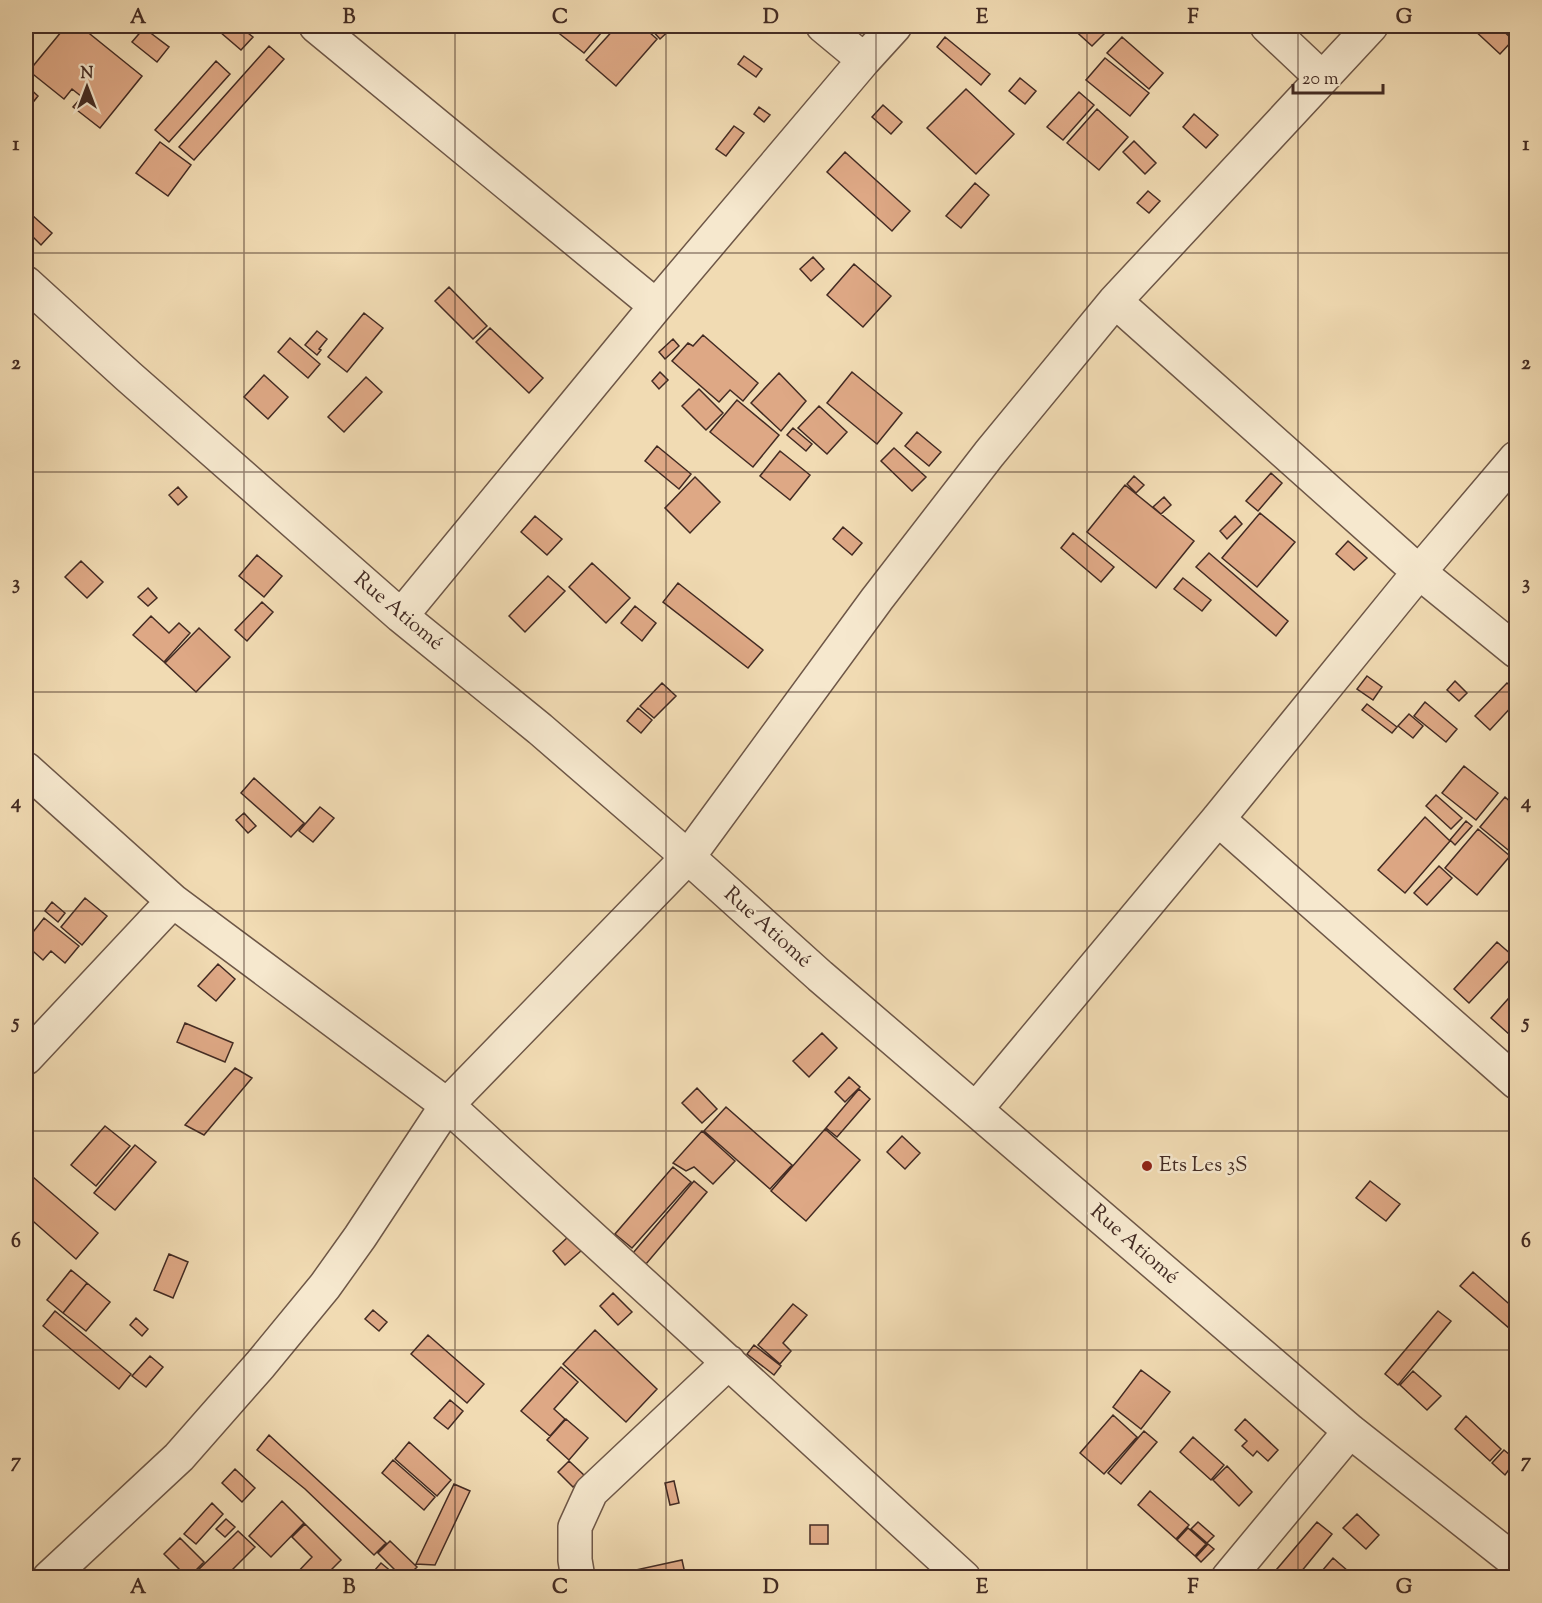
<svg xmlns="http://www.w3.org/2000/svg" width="1542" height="1603" viewBox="0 0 1542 1603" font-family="'Sorts Mill Goudy',serif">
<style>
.building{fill:#dea885;stroke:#432b23;stroke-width:1.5}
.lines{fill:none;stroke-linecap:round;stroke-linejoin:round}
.minor-casing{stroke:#6e5747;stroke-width:36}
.minor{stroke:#f6e8ce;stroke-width:33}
.grid{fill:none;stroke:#432b23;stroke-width:1.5;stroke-opacity:0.55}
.poi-dot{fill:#8f2418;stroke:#f6e8ce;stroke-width:2}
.labels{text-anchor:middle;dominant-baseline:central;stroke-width:5;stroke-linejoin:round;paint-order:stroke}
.street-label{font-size:21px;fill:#432b23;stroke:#f6e8ce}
.poi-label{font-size:21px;fill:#432b23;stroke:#f6e8ce;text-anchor:start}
.neatline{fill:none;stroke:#432b23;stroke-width:2}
.grid-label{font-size:20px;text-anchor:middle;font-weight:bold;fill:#432b23}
</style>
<rect width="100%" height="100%" fill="#f1dbb3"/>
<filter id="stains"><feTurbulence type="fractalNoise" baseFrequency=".00333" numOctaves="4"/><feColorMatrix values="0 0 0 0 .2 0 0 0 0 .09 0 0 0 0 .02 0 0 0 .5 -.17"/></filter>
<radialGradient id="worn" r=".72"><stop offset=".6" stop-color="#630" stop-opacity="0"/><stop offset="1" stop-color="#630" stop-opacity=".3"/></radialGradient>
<path class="building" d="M66,26H80L142,76L100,128L73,107L82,97L72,89L64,99L29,71Z
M213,26H239L253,37L241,50Z
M552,26H607L584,53L551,27Z
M617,26H642L657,39L616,86L586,60Z
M652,26H674L660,39L650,28Z
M1070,26H1112L1092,46Z
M1474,26H1498L1513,40L1500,54L1472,28Z
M144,28L169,47L157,62L132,42Z
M945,37L990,74L981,85L937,47Z
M1122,37L1163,73L1149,89L1107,53Z
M269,46L284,59L194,160L179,147Z
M744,56L762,69L756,77L738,64Z
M1105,58L1149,93L1130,116L1086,80Z
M216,61L230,74L169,142L155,130Z
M1020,78L1036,91L1025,104L1009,91Z
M26,85L38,96L26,111Z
M966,89L1014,134L976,174L927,128Z
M1079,92L1094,105L1063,140L1047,127Z
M883,105L902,122L891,134L872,117Z
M759,107L770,115L764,122L754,114Z
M1097,109L1128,137L1099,170L1067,143Z
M1194,114L1218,135L1206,148L1183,127Z
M734,126L744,133L726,156L716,149Z
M1134,141L1156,163L1145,174L1123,152Z
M160,142L191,165L168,196L136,173Z
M845,152L910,211L892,231L827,172Z
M975,183L989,195L961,228L946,216Z
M1148,191L1160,201L1149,213L1137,203Z
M32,215L52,233L41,245L26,230V222Z
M813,257L824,269L811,281L800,269Z
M854,264L891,296L863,327L827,295Z
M449,287L487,326L473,339L435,301Z
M364,313L383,328L347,372L328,357Z
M490,328L543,378L529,393L476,342Z
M317,331L327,339L319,349L321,350L317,355L305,345Z
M703,335L758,383L743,401L730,390L719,402L672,361L688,343L693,346Z
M290,338L320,364L308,378L278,352Z
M673,339L679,346L665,359L659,352Z
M660,372L668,380L659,389L652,381Z
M852,372L902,413L877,444L827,403Z
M779,373L806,401L781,431L751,403Z
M264,375L288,397L268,419L244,397Z
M366,377L382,392L344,432L328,417Z
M699,389L723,413L706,430L682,406Z
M737,400L779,435L753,467L710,432Z
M819,406L847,432L827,454L798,428Z
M793,428L812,444L806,451L787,435Z
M917,432L941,452L929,466L905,446Z
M657,446L691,474L679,489L645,461Z
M894,448L926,477L912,491L881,461Z
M780,451L810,475L790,500L760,476Z
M1271,473L1282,483L1258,511L1246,501Z
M1134,476L1144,485L1136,493L1127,484Z
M695,477L720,502L690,533L665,508Z
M1125,485L1194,541L1156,588L1087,532Z
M178,487L187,497L178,505L169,495Z
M1164,497L1171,505L1161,514L1153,507Z
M1260,513L1295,542L1257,587L1222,558Z
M535,516L562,539L547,555L521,532Z
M1235,516L1242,524L1227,539L1220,531Z
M843,527L862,543L852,555L833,539Z
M1073,533L1114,567L1101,582L1061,548Z
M1348,541L1367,558L1354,570L1336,554Z
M1209,553L1288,621L1276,636L1196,567Z
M257,555L282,576L264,597L239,576Z
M81,561L103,582L87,598L65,577Z
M592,563L630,598L606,623L569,587Z
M548,576L565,591L525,632L509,616Z
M1183,578L1211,600L1202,611L1174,589Z
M678,583L763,650L748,668L663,602Z
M148,588L157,598L148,606L138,597Z
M262,602L273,612L247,641L235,630Z
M635,606L656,623L642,641L621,623Z
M151,616L169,633L179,623L190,633L164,662L133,635Z
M199,628L230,657L196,692L165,663Z
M1367,676L1382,687L1373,700L1357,689Z
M1455,681L1467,693L1459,701L1447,690Z
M662,683L676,696L654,718L640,706Z
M1507,683L1516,691V702L1490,730L1475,716Z
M1425,702L1457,729L1446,742L1414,716Z
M1367,704L1397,727L1392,733L1362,710Z
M638,708L652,720L641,733L627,721Z
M1409,714L1423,726L1413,738L1398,726Z
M1464,766L1498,793L1476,820L1442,793Z
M254,778L304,823L291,837L241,793Z
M1436,795L1462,818L1451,829L1426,806Z
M1505,797L1516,807V850L1513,854L1480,827Z
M320,807L334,818L313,842L299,831Z
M244,813L256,826L248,833L236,820Z
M1425,817L1450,841L1405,893L1378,870Z
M1466,821L1472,826L1455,845L1450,840Z
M1478,829L1510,856L1477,895L1445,868Z
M1439,866L1452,878L1427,905L1414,893Z
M85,898L107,916L82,945L61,927Z
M52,902L65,913L58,922L45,911Z
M44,918L79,946L65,963L51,951L43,960L26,945V941Z
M1497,942L1513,956L1469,1003L1454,989Z
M218,964L235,979L216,1001L198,986Z
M1516,990V1028L1510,1035L1491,1018Z
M185,1023L233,1043L225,1062L177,1042Z
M822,1033L837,1048L809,1077L793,1061Z
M235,1068L252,1078L204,1135L185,1125Z
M849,1077L860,1087L845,1102L835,1092Z
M697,1088L717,1109L702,1123L682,1103Z
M859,1089L870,1099L837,1137L826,1128Z
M726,1107L792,1165L770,1189L704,1131Z
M105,1126L130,1146L96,1186L71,1165Z
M825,1129L860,1160L806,1221L771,1191Z
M702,1131L735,1161L713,1184L694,1167L686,1171L673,1163Z
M902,1136L920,1153L905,1169L887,1152Z
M135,1145L156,1162L115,1210L94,1193Z
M673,1167L691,1182L632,1248L615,1234Z
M26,1171L98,1233L76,1259L26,1215Z
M694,1181L707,1192L646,1264L633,1253Z
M1370,1181L1400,1204L1386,1221L1356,1198Z
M569,1236L582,1250L565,1265L553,1251Z
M169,1254L188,1262L173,1298L154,1290Z
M71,1270L87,1283L63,1313L47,1300Z
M1473,1272L1516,1310V1334L1460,1286Z
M87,1283L110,1302L86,1331L63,1313Z
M613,1293L632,1312L618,1325L600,1306Z
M793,1304L807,1315L783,1343L791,1351L780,1364L758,1345Z
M373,1310L387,1322L379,1331L365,1319Z
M55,1311L131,1374L119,1389L43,1326Z
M1438,1311L1451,1321L1398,1385L1385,1374Z
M136,1318L148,1329L142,1336L130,1325Z
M595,1330L657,1389L626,1422L563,1364Z
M428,1335L484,1384L467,1403L411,1354Z
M754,1345L781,1366L774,1375L747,1354Z
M150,1356L163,1367L146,1387L132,1376Z
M561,1367L578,1382L554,1409L565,1419L550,1436L521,1411Z
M1141,1370L1170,1392L1141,1429L1113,1407Z
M1413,1371L1441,1396L1427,1410L1400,1385Z
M450,1400L463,1411L448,1429L434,1418Z
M1113,1415L1137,1437L1104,1474L1080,1453Z
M1466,1416L1501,1449L1490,1461L1455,1429Z
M566,1419L588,1438L569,1460L547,1440Z
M1245,1419L1278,1450L1268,1461L1257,1451L1253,1456L1242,1446L1247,1441L1235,1430Z
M1144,1431L1157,1442L1121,1484L1108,1473Z
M269,1435L386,1543L374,1555L305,1489L257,1450Z
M1193,1437L1224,1465L1211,1480L1180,1452Z
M409,1442L451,1480L437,1496L395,1459Z
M1504,1450L1516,1460L1505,1475L1492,1463Z
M393,1460L435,1497L424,1510L382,1473Z
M569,1461L585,1476L573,1487L558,1472Z
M1227,1466L1252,1492L1239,1506L1213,1480Z
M235,1469L255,1488L242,1502L222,1483Z
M674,1481L679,1503L670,1505L665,1483Z
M454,1484L470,1491L435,1565L416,1564Z
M1150,1491L1189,1525L1176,1539L1138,1505Z
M282,1501L304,1523L271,1557L249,1536Z
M212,1503L223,1514L196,1544L184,1534Z
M1357,1514L1379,1535L1366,1549L1343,1528Z
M226,1519L235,1527L225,1537L216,1529Z
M1198,1522L1214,1536L1207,1543L1191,1529Z
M1317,1522L1332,1534L1296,1578H1288L1277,1569Z
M305,1524L341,1560L323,1578H296L294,1576L312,1557L292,1537Z
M810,1525H828V1544H810Z
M1188,1528L1206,1544L1195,1556L1177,1540Z
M238,1531L255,1547L224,1578L191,1577Z
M180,1538L204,1562L188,1578L164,1554Z
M390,1541L417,1567L406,1578H403L378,1553Z
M1208,1544L1214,1549L1201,1562L1196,1557Z
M1333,1558L1356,1578H1316Z
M682,1560L686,1578H632L631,1571Z
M381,1563L399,1578H368Z"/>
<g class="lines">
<defs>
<path id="minor" d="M316,26L656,306
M823,26L864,60L895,26
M1267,26L1321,77
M26,283L128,376L401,616L540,729L688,857L820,976L1350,1431L1516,1562
M1115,301L1419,572L1516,651
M401,616L656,306L864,60
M26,769L173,901L447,1105L964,1578
M1218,819L1516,1082
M26,1058L173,901
M976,1109L1218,819L1419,572L1516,458
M49,1578L179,1457L260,1365L325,1286L360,1237L447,1105L688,857L877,599L989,454L1115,301L1371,26
M578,1578L575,1560V1527L591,1492L729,1362
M1228,1578L1350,1431"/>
</defs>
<use href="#minor" class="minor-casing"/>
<use href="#minor" class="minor"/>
</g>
<path class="grid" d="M244,26V1578M455,26V1578M666,26V1578M876,26V1578M1087,26V1578M1298,26V1578M26,253H1516M26,472H1516M26,692H1516M26,911H1516M26,1131H1516M26,1350H1516"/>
<circle class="poi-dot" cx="1147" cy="1166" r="6"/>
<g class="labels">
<g class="street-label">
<text transform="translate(398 612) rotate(40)">Rue Atiomé</text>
<text transform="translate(767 928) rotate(42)">Rue Atiomé</text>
<text transform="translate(1134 1245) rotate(41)">Rue Atiomé</text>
</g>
<g class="poi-label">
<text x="1159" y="1166">Ets Les 3S</text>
</g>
</g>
<rect width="1542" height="1603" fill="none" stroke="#f1dbb3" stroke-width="66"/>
<g transform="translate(87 87)" stroke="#f6e8ce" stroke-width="4.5" paint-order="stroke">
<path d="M0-4.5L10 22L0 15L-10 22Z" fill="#432b23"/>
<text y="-9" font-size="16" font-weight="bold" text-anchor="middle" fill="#432b23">N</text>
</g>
<path d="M1293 84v9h90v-9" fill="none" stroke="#432b23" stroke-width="3"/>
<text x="1302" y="84" font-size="18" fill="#432b23" stroke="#f6e8ce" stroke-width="4.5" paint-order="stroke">20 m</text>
<rect x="33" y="33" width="1476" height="1537" class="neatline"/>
<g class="grid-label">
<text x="138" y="23">A</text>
<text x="349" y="23">B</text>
<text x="560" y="23">C</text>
<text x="771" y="23">D</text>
<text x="982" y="23">E</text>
<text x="1193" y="23">F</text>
<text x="1404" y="23">G</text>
<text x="16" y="150">1</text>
<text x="1526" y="150">1</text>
<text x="16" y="369">2</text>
<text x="1526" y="369">2</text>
<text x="16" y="589">3</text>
<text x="1526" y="589">3</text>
<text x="16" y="808">4</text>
<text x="1526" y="808">4</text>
<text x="16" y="1028">5</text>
<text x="1526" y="1028">5</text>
<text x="16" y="1247">6</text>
<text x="1526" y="1247">6</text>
<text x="16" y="1467">7</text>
<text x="1526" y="1467">7</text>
<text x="138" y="1593">A</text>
<text x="349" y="1593">B</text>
<text x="560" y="1593">C</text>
<text x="771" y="1593">D</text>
<text x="982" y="1593">E</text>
<text x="1193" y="1593">F</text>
<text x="1404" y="1593">G</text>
</g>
<rect width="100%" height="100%" filter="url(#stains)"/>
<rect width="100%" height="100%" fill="url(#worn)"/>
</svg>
